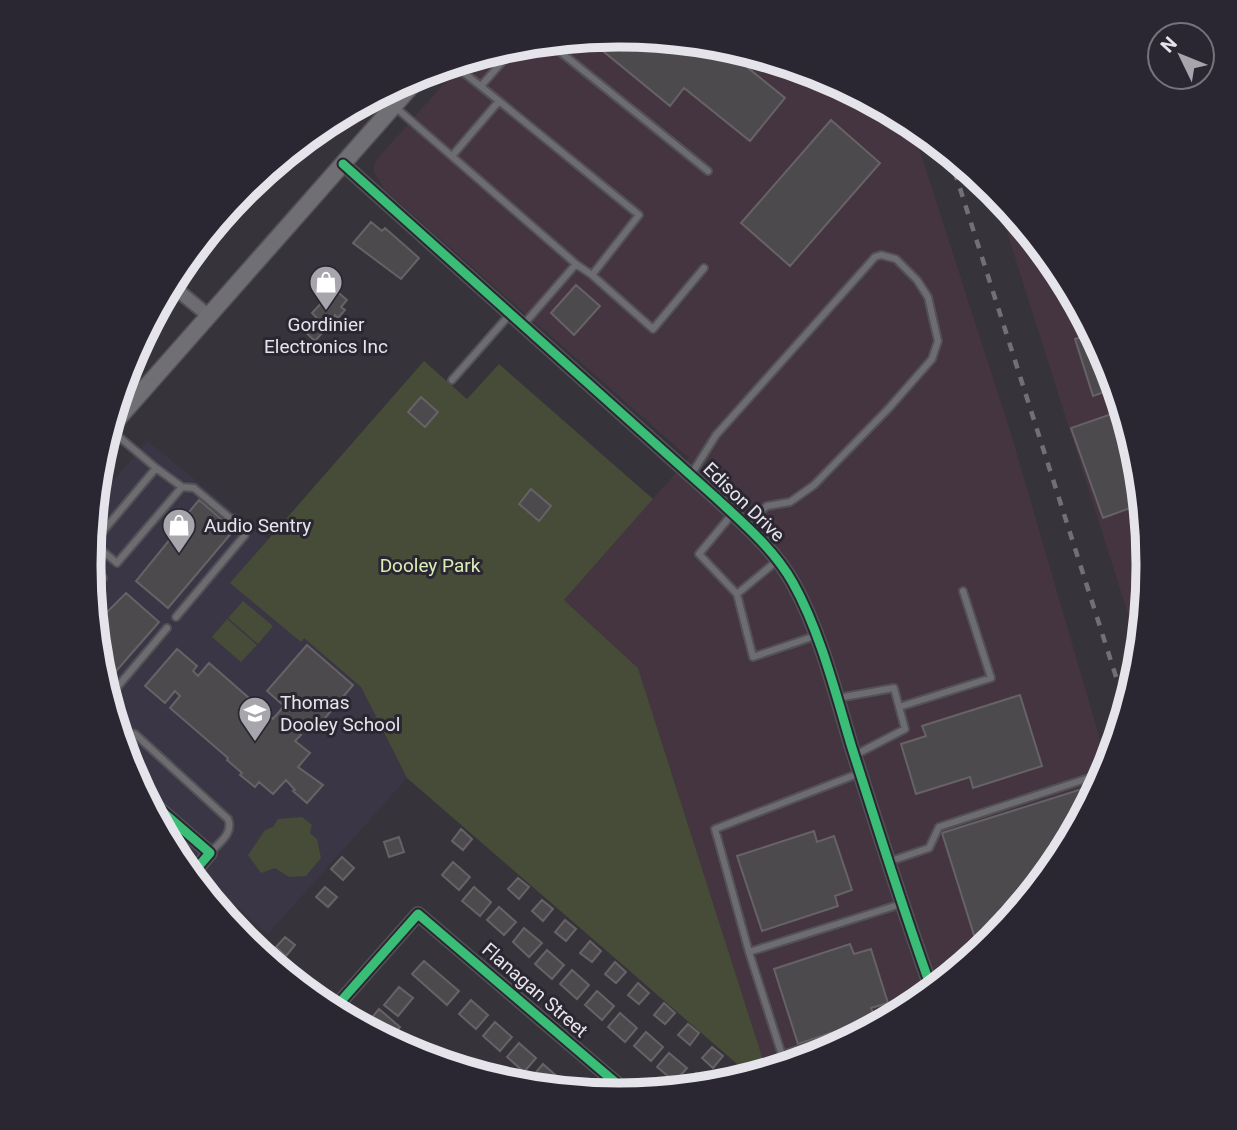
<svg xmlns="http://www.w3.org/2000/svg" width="1237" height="1130" viewBox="0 0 1237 1130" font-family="Roboto,sans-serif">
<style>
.built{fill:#3b3645}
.industrial{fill:#443540}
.green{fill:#464c37}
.building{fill:#4d4a4e;stroke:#666265;stroke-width:2}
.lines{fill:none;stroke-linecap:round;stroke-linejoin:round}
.service-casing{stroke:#525155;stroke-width:10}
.minor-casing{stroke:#525155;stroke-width:16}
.secondary-casing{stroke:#525155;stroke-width:19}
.service{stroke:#6d6c70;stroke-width:6}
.minor{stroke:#6d6c70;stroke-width:12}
.secondary{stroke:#706f74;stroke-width:16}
.rail{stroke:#727076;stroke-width:4.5;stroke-dasharray:9 9;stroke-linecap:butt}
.cycleway-casing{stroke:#2b2732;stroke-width:13}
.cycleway{stroke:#3abd76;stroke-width:9}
.labels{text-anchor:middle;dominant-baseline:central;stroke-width:6;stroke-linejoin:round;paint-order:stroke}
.poi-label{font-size:19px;fill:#e6e4eb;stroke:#2b2732;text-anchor:start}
.street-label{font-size:19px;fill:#e6e4eb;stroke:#2b2732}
.park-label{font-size:19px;fill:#dbedb7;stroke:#2b2732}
.rim{fill:none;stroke:#e6e4eb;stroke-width:9}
</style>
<rect width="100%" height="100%" fill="#36343a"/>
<path class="built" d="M147,441L268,539L231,583L301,641L304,638L361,687L407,778L268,934L174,852L129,767L99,668L89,565L95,502Z"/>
<path class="industrial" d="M619,35L722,45L822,76L911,123L1012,437L1108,767L1059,860L993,940L913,1006L821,1055L770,1070L765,1066L638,668L564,600L689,458L384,189L374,172V165L379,157L464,61L515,45Z
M387,91L356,126L342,114Z
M994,191L1059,271L1108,363L1138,462L1148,565L1140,652Z"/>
<path class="green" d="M424,361L467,399L499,364L653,499L564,600L638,668L765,1066L770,1070L751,1076L407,778L361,687L304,638L301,642L230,583Z
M243,601L273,626L258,644L228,618Z
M227,619L257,645L241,662L212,637Z
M302,817L312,825L310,833L317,839L321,858L306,876L289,877L275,868L261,873L248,855L265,830L273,827L278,819Z"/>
<path class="building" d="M619,35L720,45L785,98L750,141L684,88L670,106L587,38Z
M831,120L880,163L790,266L741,223Z
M371,222L382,231L385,228L419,258L401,279L353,243Z
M576,285L600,306L574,335L551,313Z
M332,287L347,300L341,307L345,310L338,318L335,315L326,326L324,324L320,328L324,331L315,341L303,330L317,318L312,313L327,297L324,295Z
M1093,334L1108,363L1116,388L1093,396L1075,339Z
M421,397L438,412L425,427L408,412Z
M1123,410L1138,462L1147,546L1133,507L1103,518L1071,428Z
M531,489L551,506L539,521L519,504Z
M199,500L234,530L168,608L136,581L176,532L174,530Z
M126,593L159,622L104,685L99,668L94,625Z
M307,645L353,685L314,731L299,719L292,727L301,735L295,741L310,753L298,767L323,785L307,803L293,791L295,790L286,780L273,794L259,782L255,787L240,775L242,773L227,760L228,758L170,708L180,696L175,691L165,703L145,686L177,649L197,666L193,671L198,676L209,663L273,719L284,706L267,691Z
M1020,695L1042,766L973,788L970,777L916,794L901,744L926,736L922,726Z
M1082,789L1088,806L1059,860L993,940L979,951L942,833Z
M461,829L472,839L463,850L452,841Z
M814,831L817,842L834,836L852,890L835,896L838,906L762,931L737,856Z
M399,837L404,852L389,857L384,842Z
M342,857L354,868L343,880L331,869Z
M453,862L470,877L459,890L442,875Z
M518,878L529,887L519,899L508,889Z
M325,887L337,897L328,907L316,897Z
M474,887L491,902L480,916L462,901Z
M221,897L234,909L226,918L214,904Z
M542,900L553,909L543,921L532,911Z
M499,907L516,922L504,935L487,920Z
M565,920L576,929L566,941L555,932Z
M524,928L542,943L529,957L513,942Z
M285,937L295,945L286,956L276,947Z
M590,941L601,951L592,962L580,953Z
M850,944L854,954L871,949L888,1003L871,1008L875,1018L798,1044L774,969Z
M547,950L564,965L552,979L535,964Z
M424,961L459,991L447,1005L412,974Z
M615,962L626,972L616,983L605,974Z
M572,970L589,985L577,999L560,984Z
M638,983L649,993L639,1004L628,995Z
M399,987L413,998L398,1016L384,1005Z
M597,991L614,1006L602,1020L585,1005Z
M471,1000L488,1015L476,1029L459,1014Z
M664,1003L675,1013L665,1024L654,1015Z
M379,1009L400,1027L389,1040L364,1027Z
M620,1013L637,1028L625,1042L608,1027Z
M495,1022L512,1037L500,1051L483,1036Z
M688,1024L699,1033L690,1045L678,1035Z
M646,1032L663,1047L651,1061L634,1046Z
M519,1043L536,1058L524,1072L507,1057Z
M712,1047L723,1056L713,1068L702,1058Z
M669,1053L687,1068L675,1082L657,1067Z
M543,1064L560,1079L552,1088L541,1087L531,1078Z
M737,1068L748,1077L731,1082L727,1079Z
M696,1073L711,1086L687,1088L685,1086Z"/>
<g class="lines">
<defs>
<path id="service" d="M548,42L708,171
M481,86L502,62L491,53
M499,101L639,215L592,275
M394,106L576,264L524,324
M452,156L499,101L453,64
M576,264L592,275L653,329L704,268
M452,380L511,313
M111,430L156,468L93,543L117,563L182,487L156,468
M691,475L716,435L875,257L881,255L896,259L917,280L928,297L938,341L932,359L889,408L814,485L790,502L767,506L744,524
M733,513L699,554L737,594
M778,560L737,594L753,657L815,636
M89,566L103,578L91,592
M176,617L245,535L242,528L194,488L182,487
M108,698L167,628
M838,698L894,688L905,729L855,755
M899,707L991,678L963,591
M120,740L128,733L135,734L228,819C234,833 219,843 210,853
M860,773L715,829L749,952L901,904
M888,862L929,848L939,827L1095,776L1102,780
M749,952L782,1055
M793,1063L782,1055L879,1024L910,1001L925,996"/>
<path id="minor" d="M343,164L715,497C743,523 774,549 793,583C820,631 836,695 852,748C878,829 903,910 932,990
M170,284L209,316
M143,795L210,853L191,875
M333,1010L418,914L629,1094"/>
<path id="secondary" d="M108,430L422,74"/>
</defs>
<use href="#service" class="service-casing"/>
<use href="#minor" class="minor-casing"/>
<use href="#secondary" class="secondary-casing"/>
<use href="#service" class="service"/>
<use href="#minor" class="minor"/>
<use href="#secondary" class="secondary"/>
<path class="rail" d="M949,154L1126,708"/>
<defs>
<path id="cycleway" d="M343,164L715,497C743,523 774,549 793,583C820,631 836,695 852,748C878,829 903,910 932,990
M143,795L210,853L191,875
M333,1010L418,914L629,1094"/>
</defs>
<use href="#cycleway" class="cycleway-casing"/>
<use href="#cycleway" class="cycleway"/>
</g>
<defs>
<symbol id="shop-pin" viewBox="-11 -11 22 30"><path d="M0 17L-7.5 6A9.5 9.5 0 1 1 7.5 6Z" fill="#a8a6ad" stroke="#2b2732"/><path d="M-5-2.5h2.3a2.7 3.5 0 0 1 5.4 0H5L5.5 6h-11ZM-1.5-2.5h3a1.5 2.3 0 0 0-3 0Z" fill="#fff"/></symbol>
<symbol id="school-pin" viewBox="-11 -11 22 30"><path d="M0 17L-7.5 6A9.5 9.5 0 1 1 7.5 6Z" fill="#a8a6ad" stroke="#2b2732"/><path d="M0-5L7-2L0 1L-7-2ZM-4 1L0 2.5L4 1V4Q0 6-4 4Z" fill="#fff"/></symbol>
</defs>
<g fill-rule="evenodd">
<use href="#shop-pin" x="307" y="263" width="38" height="52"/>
<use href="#shop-pin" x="160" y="506" width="38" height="52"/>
<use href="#school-pin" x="236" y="694" width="38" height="52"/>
</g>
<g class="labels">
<g class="poi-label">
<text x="326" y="324" text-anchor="middle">Gordinier<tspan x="326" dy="22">Electronics Inc</tspan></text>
<text x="204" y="525">Audio Sentry</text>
<text x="280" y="702">Thomas<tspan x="280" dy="22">Dooley School</tspan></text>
</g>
<g class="street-label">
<text transform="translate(744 502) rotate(44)">Edison Drive</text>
<text transform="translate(535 990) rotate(41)">Flanagan Street</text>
</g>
<g class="park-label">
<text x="430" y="565">Dooley Park</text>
</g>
</g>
<path d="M0 0H1237V1130H0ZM618 47H619A517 517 0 0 1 1136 564V566A517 517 0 0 1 619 1083H618A517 517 0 0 1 101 566V564A517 517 0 0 1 618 47Z" fill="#2b2732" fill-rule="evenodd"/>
<path class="rim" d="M618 47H619A517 517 0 0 1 1136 564V566A517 517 0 0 1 619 1083H618A517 517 0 0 1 101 566V564A517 517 0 0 1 618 47Z"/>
<g transform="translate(1181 56) rotate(313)"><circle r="33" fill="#2b2732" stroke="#76737c" stroke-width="2"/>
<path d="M0-5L12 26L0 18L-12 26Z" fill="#a8a6ad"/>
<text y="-10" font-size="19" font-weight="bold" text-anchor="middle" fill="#e6e4eb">N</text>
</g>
</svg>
